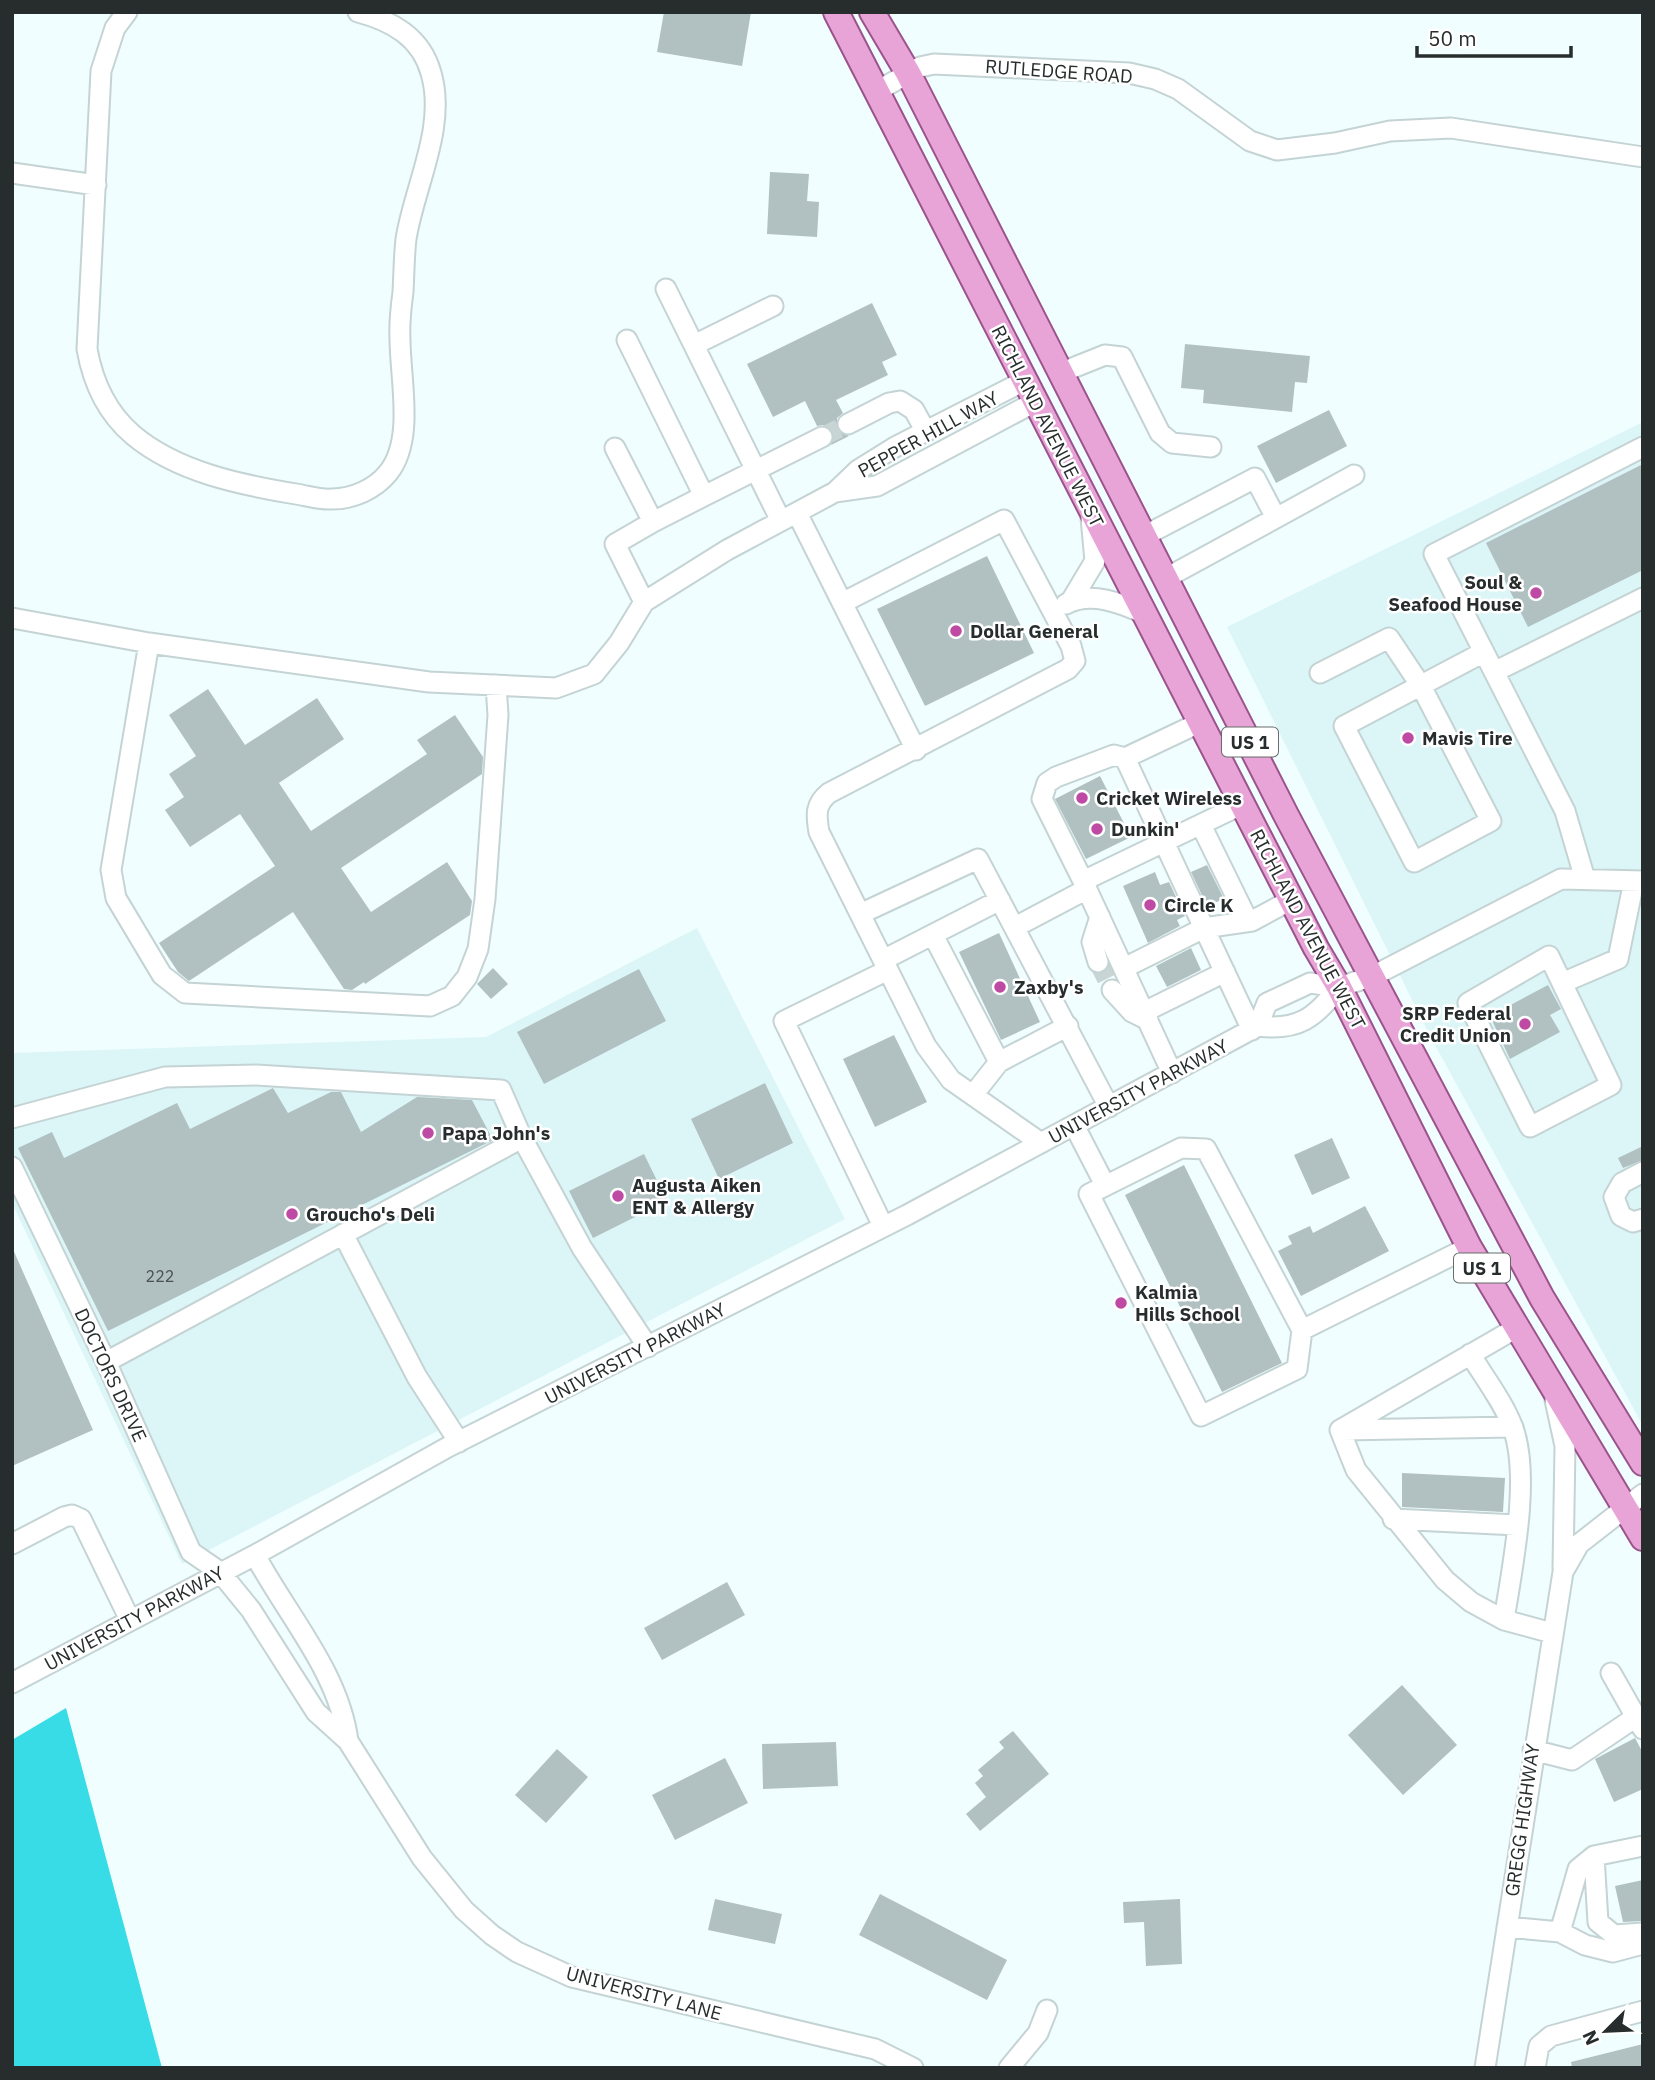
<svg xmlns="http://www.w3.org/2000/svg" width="1655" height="2080" viewBox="0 0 1655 2080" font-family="'IBM Plex Sans',sans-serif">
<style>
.built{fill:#dcf6f8}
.forest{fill:#38dce6}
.building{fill:#b1c0c1}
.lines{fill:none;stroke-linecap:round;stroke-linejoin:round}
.minor-tunnel{stroke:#c9d4d5;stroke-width:19;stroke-dasharray:19 10;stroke-linecap:butt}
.minor-casing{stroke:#c4d3d4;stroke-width:23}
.major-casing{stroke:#9b538b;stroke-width:28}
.minor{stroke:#fff;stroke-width:19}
.major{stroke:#e8a4d7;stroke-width:24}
.poi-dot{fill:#be4aa3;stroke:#fff;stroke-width:2.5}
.labels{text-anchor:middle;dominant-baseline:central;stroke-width:5;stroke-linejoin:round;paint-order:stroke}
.number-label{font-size:16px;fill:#4a5252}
.shield{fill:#fff;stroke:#686c6c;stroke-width:2}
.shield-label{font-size:18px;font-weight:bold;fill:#272d2d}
.street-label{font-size:19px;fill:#272d2d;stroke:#fff}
.poi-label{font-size:19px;font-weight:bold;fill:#272d2d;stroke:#fff;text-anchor:start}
</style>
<rect width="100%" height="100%" fill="#f1feff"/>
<path class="built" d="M1643,422V1426L1429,1034L1227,627Z
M697,928L845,1219L182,1564L12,1203V1053L486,1037Z"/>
<path class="forest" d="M66,1708L162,2068H12V1740Z"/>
<path class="building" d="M664,12H751L742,66L657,52Z
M770,172L809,174L807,201L819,202L817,237L767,234Z
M872,303L897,355L882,362L888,375L836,400L843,413L837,418V429L849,436L831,445L833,431L823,425L817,426L805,401L773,417L747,364Z
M1185,344L1310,356L1307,383L1295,382L1292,412L1203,403L1204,390L1181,388Z
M1329,410L1347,446L1276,483L1257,446Z
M1643,464V570L1528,627L1486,543Z
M987,556L1034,653L925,706L877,609Z
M208,689L245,745L317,698L344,739L279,783L311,831L427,754L417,740L455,715L483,757L482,774L341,868L371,912L447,862L472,901L470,915L365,984L364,982L352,990L344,989L293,912L189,981L178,972L159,943L275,866L240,814L190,847L165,810L184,797L169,774L196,756L169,715Z
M1100,776L1131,837L1086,859L1055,799Z
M1207,865L1224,899L1207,906L1191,872Z
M1155,872L1160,885L1169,882L1185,916L1177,920L1180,926L1148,943L1123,886Z
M999,933L1040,1022L1001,1040L959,952Z
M1191,948L1201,970L1167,987L1156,966Z
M493,968L508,984L491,999L477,984Z
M639,969L666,1021L544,1084L517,1032Z
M1548,985L1561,1009L1550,1015L1560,1032L1510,1059L1490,1016Z
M894,1035L927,1102L875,1127L843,1059Z
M765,1083L793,1143L719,1179L691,1119Z
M273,1088L288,1113L331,1092H341L361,1132L417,1097L472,1100L493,1140L108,1331L18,1148L52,1132L64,1158L177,1103L190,1129Z
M1332,1138L1350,1178L1312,1195L1294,1155Z
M1643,1146V1160L1623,1168L1618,1158Z
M644,1154L667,1201L593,1238L569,1191Z
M1184,1165L1282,1363L1222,1392L1125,1195Z
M1365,1206L1389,1251L1301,1296L1278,1251L1292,1244L1288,1236L1310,1226L1313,1233Z
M12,1247L93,1430L12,1466Z
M1402,1473L1505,1478L1503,1512L1402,1507Z
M727,1582L745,1615L662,1660L644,1628Z
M1402,1685L1457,1745L1403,1795L1348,1735Z
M1013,1731L1049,1774L980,1831L966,1814L986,1797L975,1783L983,1776L978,1770L1004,1748L999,1742Z
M1635,1738L1643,1753V1789L1614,1802L1595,1759Z
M836,1742L838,1786L763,1789L762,1744Z
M557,1749L588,1777L546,1823L515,1795Z
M725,1758L748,1803L675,1840L652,1795Z
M1643,1880V1921L1623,1922L1615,1886Z
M880,1894L1007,1960L987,2000L859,1935Z
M715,1899L782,1914L775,1944L708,1930Z
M1180,1899L1182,1964L1146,1966L1144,1922L1124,1923L1123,1902Z
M1643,2044V2068H1572L1571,2062Z"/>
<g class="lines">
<path class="minor-tunnel" d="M822,437L848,424
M1098,962L1112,990"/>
<defs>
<path id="minor" d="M127,12L115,28L101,71L87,349C93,383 106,412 133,435C177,472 241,485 296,494C308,496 321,500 332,499C353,499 375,489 388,473C415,440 400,379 400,339C399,323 401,307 403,292C404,274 404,256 406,239C414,187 447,127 431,73C421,37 392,21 358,12
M877,91L920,67L934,64L1129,73L1155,79L1178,89L1250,141L1277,150L1335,143L1390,131L1451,128L1643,157
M12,173L96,185
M666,289L781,521
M694,345L773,306
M1060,373L1105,355L1122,357L1160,433L1172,443L1211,447
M848,424L889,403L900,401L914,410L926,432
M615,448L653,522L704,496L627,340
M835,492L877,486L1035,402
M704,496L822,437
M797,513L916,750
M1276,518L1354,475
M1144,536L1255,478L1276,518L1166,578
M1071,601L1095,561L1091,518
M644,602L615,544L653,522
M842,603L1004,520L1071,646L1075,661L1068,669L829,793C815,804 816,815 819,832L926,1046L951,1080L1041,1143
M1066,604C1091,591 1121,603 1145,614
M12,618L149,643L429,682L556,688L594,674L619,643L644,602L727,550L835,492L858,470L895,447L1024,381
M149,643L111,870L116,898L162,975L185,993L430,1006L452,996L467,977L478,949L485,899L498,715L496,685
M1494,672L1643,598
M1320,673L1389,638L1421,686L1491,821L1414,862L1344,726L1484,652
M1201,722L1125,758L1204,928L1252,921L1291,900
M1201,825L1248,921
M1585,879L1565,811L1434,554L1643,447
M1083,881L1042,799L1047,783L1056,777L1114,755L1125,758
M860,914L978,859L1109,1107
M1015,927L1087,889
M933,935L999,1062
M883,960L1000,900
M1098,962L1092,942L1100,917
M1124,968L1204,928L1252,1030
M1562,983L1611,1085L1530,1127L1468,1003L1549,956L1562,983L1618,959L1634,881
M1112,990L1132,1012L1148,1020
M1144,1012L1225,972
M1258,1026L1267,1003L1310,983L1339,987L1373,976L1561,879L1643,881
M1172,1073L1083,881L1243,804
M973,1095L999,1062L1068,1026
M12,1118L165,1077L256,1075L501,1090L522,1138
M1074,1125L1105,1185
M1181,1148L1206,1149L1302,1330L1297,1369L1201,1416L1089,1194Z
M12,1167L106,1362L191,1552L220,1572L251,1610L316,1712L348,1741L422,1858L464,1910L492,1935L517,1952L572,1977L875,2049L913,2068
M1643,1172L1622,1183L1614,1197L1621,1216L1633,1222L1643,1219
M883,1226L784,1021L888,970
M343,1234L417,1377L459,1442
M1302,1330L1469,1247
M1470,1354C1484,1377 1504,1403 1513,1428C1531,1478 1512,1568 1504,1620
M106,1362L522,1138L582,1248L648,1347
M1555,1400L1565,1446L1563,1568
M1340,1430L1356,1470L1445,1580L1471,1602L1504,1620L1552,1633
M1340,1430L1518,1327
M1341,1430L1513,1427
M1393,1519L1517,1525
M12,1544L64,1517L72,1515L81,1519L130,1620
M255,1555C287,1615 339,1672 348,1741
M1611,1673L1636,1717
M12,1683L255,1555L448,1447L907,1215L1258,1026C1298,1031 1315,1018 1339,987
M1533,1750L1572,1760L1636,1717L1643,1729
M1594,1856L1598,1922L1614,1935L1643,1933
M1507,1927L1560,1932L1585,1945L1613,1952L1643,1944
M1560,1932L1578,1869L1594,1856L1643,1846
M1009,2068L1038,2033L1047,2010
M1485,2068L1563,1572L1579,1544L1643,1494
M1535,2068L1539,2046L1551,2036L1643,2011"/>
<path id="major" d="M836,12L1316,948L1339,987L1469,1247L1643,1538
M872,12L908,73L1286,815L1542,1298L1643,1463"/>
</defs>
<use href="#minor" class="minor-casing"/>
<use href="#major" class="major-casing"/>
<use href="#minor" class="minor"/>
<use href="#major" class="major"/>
</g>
<g class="poi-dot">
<circle cx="1536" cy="593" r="7"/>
<circle cx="956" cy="631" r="7"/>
<circle cx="1408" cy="738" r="7"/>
<circle cx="1082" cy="798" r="7"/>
<circle cx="1097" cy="829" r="7"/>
<circle cx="1150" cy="905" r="7"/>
<circle cx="1000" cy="987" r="7"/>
<circle cx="1525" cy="1024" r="7"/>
<circle cx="428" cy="1133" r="7"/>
<circle cx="618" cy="1196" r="7"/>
<circle cx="292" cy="1214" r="7"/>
<circle cx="1121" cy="1303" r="7"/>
</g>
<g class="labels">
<g class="number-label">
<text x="160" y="1276">222</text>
</g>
<g class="shield">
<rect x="1222" y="727.5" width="56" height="29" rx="5"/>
<rect x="1454" y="1253.5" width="56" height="29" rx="5"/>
</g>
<g class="shield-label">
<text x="1250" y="742">US 1</text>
<text x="1482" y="1268">US 1</text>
</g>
<g class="street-label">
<text transform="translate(1059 71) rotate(4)">RUTLEDGE ROAD</text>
<text transform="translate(1048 426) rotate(63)">RICHLAND AVENUE WEST</text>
<text transform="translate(928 434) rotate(-29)">PEPPER HILL WAY</text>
<text transform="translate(1308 929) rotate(62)">RICHLAND AVENUE WEST</text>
<text transform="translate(1138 1091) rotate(-28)">UNIVERSITY PARKWAY</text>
<text transform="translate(635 1353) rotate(-27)">UNIVERSITY PARKWAY</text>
<text transform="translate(111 1375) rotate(65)">DOCTORS DRIVE</text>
<text transform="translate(134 1618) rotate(-28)">UNIVERSITY PARKWAY</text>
<text transform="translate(1522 1820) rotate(-82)">GREGG HIGHWAY</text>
<text transform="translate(644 1993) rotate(15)">UNIVERSITY LANE</text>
</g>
<g class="poi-label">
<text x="1522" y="582" text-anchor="end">Soul &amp;<tspan x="1522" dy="22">Seafood House</tspan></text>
<text x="970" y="631">Dollar General</text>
<text x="1422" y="738">Mavis Tire</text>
<text x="1096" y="798">Cricket Wireless</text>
<text x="1111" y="829">Dunkin'</text>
<text x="1164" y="905">Circle K</text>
<text x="1014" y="987">Zaxby's</text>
<text x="1511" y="1013" text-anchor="end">SRP Federal<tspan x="1511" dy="22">Credit Union</tspan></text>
<text x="442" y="1133">Papa John's</text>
<text x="632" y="1185">Augusta Aiken<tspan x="632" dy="22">ENT &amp; Allergy</tspan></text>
<text x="306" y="1214">Groucho's Deli</text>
<text x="1135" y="1292">Kalmia<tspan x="1135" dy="22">Hills School</tspan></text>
</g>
</g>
<rect width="1655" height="2080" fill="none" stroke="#272d2d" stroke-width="28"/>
<g transform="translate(1606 2031) rotate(246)" stroke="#ffffff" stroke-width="5" paint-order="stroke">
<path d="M0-5L12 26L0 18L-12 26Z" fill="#272d2d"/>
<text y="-10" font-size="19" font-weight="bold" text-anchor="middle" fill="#272d2d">N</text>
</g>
<path d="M1417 46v10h154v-10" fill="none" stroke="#272d2d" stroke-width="3.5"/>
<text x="1428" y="46" font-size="21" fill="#272d2d" stroke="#ffffff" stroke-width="5" paint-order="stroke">50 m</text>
</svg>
